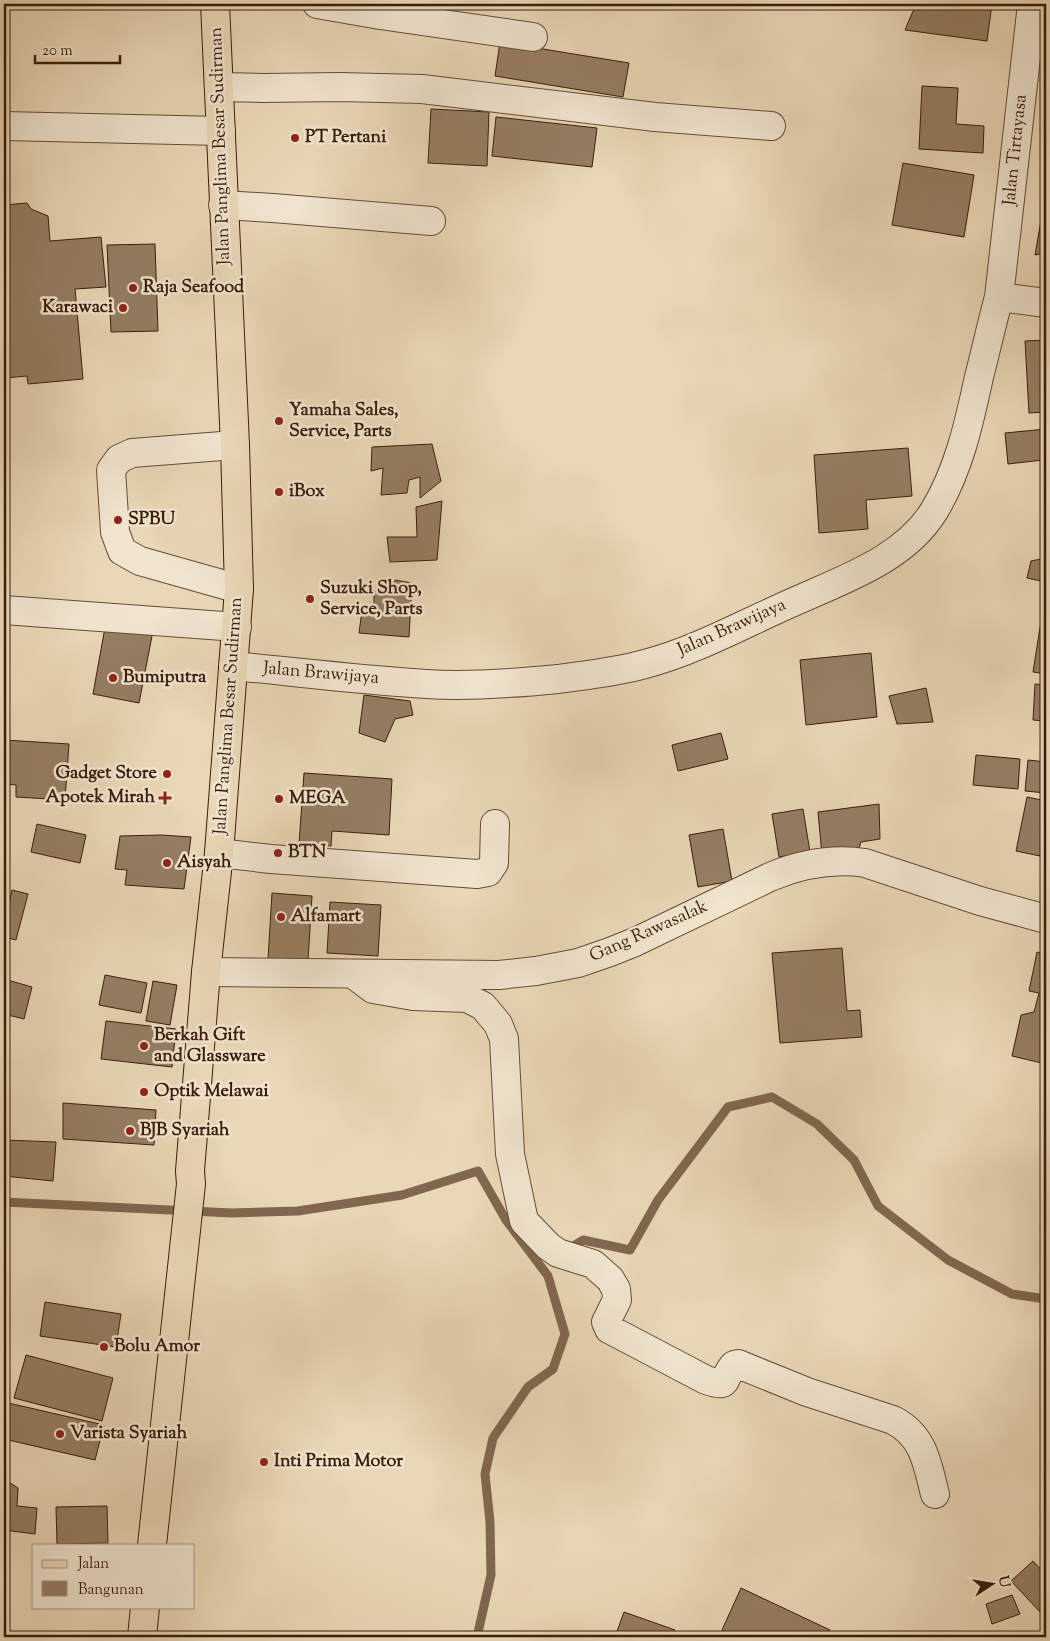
<svg xmlns="http://www.w3.org/2000/svg" width="1050" height="1641" viewBox="0 0 1050 1641" font-family="'Sorts Mill Goudy',serif">
<style>
.lines{fill:none;stroke-linecap:round;stroke-linejoin:round}
.stream{stroke:#80674e;stroke-width:9}
.building{fill:#967e64;stroke:#3a1d0a}
.minor-casing{stroke:#664c35;stroke-width:30}
.major-casing{stroke:#3a1d0a;stroke-width:30}
.minor{stroke:#f1e5d0;stroke-width:28}
.major{stroke:#ead7b7;stroke-width:28}
.poi-dot{fill:#8f2418;stroke:#f1e5d0;stroke-width:2}
.labels{text-anchor:middle;dominant-baseline:central;stroke-width:5;stroke-linejoin:round;paint-order:stroke}
.poi-label{font-size:18px;font-weight:bold;fill:#3a1d0a;stroke:#f1e5d0;text-anchor:start}
.street-label{font-size:18px;fill:#3a1d0a;stroke:#f1e5d0}
</style>
<rect width="100%" height="100%" fill="#ead7b7"/>
<filter id="stains"><feTurbulence type="fractalNoise" baseFrequency=".004" numOctaves="4"/><feColorMatrix values="0 0 0 0 .2 0 0 0 0 .09 0 0 0 0 .02 0 0 0 .5 -.17"/></filter>
<radialGradient id="worn" r=".72"><stop offset=".6" stop-color="#630" stop-opacity="0"/><stop offset="1" stop-color="#630" stop-opacity=".3"/></radialGradient>
<g class="lines">
<path class="stream" d="M4,1202L232,1213L298,1211L402,1195L478,1171L506,1220L548,1276L565,1334L553,1369L528,1387L493,1438L485,1474L490,1522L491,1575L477,1637
M567,1250L583,1240L630,1250L658,1200L728,1107L772,1097L817,1124L854,1160L878,1206L948,1260L1012,1294L1046,1299"/>
</g>
<path class="building" d="M916,4H992L987,41L905,30Z
M500,42L629,63L623,97L495,76Z
M1044,55H1046V83L1040,81Z
M922,86L958,88L956,124L984,126L983,153L919,149Z
M431,109L489,112L487,166L428,163Z
M496,117L597,128L592,167L492,156Z
M903,163L974,175L964,237L892,225Z
M1046,191V253L1035,255Z
M27,203L31,209L48,216L50,241L101,237L106,287L75,289L83,379L28,384L27,376L4,378V205Z
M155,244L158,331L111,332L107,245Z
M1046,340V412L1029,413L1025,341Z
M1046,429V467L1043,460L1008,464L1005,433Z
M432,444L441,481L420,498V477L409,480L407,493L381,495L383,468L371,471L372,447Z
M908,448L912,496L866,500L868,529L819,533L814,455Z
M442,501L437,560L390,562L387,537H417L416,507Z
M1046,558V582L1027,578L1031,561Z
M395,580L412,583L409,637L359,633L362,610L374,609V591L393,593Z
M1042,615H1046V674L1033,672Z
M106,622L153,631L139,703L93,694Z
M871,653L877,717L806,725L800,660Z
M1035,684L1046,685V721L1033,720Z
M926,688L933,722L897,724L889,696Z
M364,695L410,701L413,715L395,719L385,742L359,733Z
M721,733L728,759L678,771L672,745Z
M4,740L69,744L65,800L16,797V785L4,784Z
M976,755L1020,759L1018,789L973,785Z
M1028,760L1046,762V793L1025,791Z
M304,773L392,779L389,835L332,831L331,846L299,844Z
M1027,797L1046,801V824L1040,856L1016,851Z
M879,804L880,839L861,842L858,851L822,855L818,812Z
M803,809L810,852L779,857L772,814Z
M37,824L86,835L80,863L31,852Z
M723,829L732,881L698,887L689,835Z
M161,835L191,837L184,889L125,885L127,870L115,869L120,836Z
M12,890L28,894L16,940L4,937V923Z
M272,893L312,896L308,961L268,959Z
M330,902L381,905L378,956L327,953Z
M842,948L847,1011L860,1010L862,1037L780,1043L772,953Z
M1037,952L1046,954V1064L1012,1056L1021,1015L1034,1012L1039,993L1029,991Z
M105,975L147,983L141,1013L99,1005Z
M4,979L32,987L24,1019L4,1014Z
M153,981L177,985L170,1025L146,1021Z
M106,1021L176,1029L172,1067L101,1059Z
M63,1103L156,1110L154,1145L63,1139Z
M4,1140L56,1142L53,1181L4,1176Z
M45,1302L121,1314L116,1347L40,1336Z
M26,1355L113,1378L102,1421L14,1398Z
M4,1402L104,1425L95,1460L4,1439Z
M4,1479L18,1488L17,1506L37,1508L35,1534L4,1530Z
M107,1506L108,1543L57,1544L56,1507Z
M1033,1561L1046,1575V1607L1042,1614L1011,1581Z
M741,1588L830,1630L826,1637H738L722,1630Z
M1012,1595L1020,1614L992,1624L986,1604Z
M624,1612L675,1630L672,1637H615Z"/>
<g class="lines">
<defs>
<path id="minor" d="M317,4L380,15L533,37
M219,87L263,88L340,87L422,89L655,117L771,126
M4,126L221,131
M223,205L273,208L431,221
M999,297L1032,4
M235,445L132,453L119,459L111,470L115,532L122,551L140,561L239,589
M4,610L237,627
M233,666C297,672 362,680 427,684C469,687 517,683 558,679C587,675 617,672 645,664C698,650 747,622 798,600C847,578 905,558 934,511C959,470 969,423 979,377C986,350 992,323 999,297L1046,303
M219,853L271,859L477,874L488,872L494,863L495,824
M206,972L499,975L536,971L578,963L610,952L635,942L770,877C801,864 831,858 865,863L980,901L1046,919
M353,974L373,989L413,996L467,998L483,1006L498,1024L504,1039L510,1154L524,1221L548,1246L558,1253L593,1264L610,1279L616,1289L617,1300L606,1322L609,1329L706,1380C731,1389 721,1379 734,1365L738,1364L807,1392L893,1420C924,1436 927,1463 935,1494"/>
<path id="major" d="M152,1545L191,1184L190,1171L206,972L219,853L239,589L235,445L215,4
M142,1637L145,1607"/>
</defs>
<use href="#minor" class="minor-casing"/>
<use href="#major" class="major-casing"/>
<use href="#minor" class="minor"/>
<use href="#major" class="major"/>
</g>
<g class="poi-dot">
<circle cx="295" cy="138" r="5"/>
<circle cx="133" cy="288" r="5"/>
<circle cx="123" cy="308" r="5"/>
<circle cx="279" cy="421" r="5"/>
<circle cx="279" cy="492" r="5"/>
<circle cx="118" cy="520" r="5"/>
<circle cx="310" cy="599" r="5"/>
<circle cx="113" cy="678" r="5"/>
<circle cx="167" cy="774" r="5"/>
<path d="M162.5 790.5h5v5h5v5h-5v5h-5v-5h-5v-5h5z"/>
<circle cx="279" cy="799" r="5"/>
<circle cx="278" cy="853" r="5"/>
<circle cx="167" cy="863" r="5"/>
<circle cx="281" cy="917" r="5"/>
<circle cx="144" cy="1046" r="5"/>
<circle cx="144" cy="1092" r="5"/>
<circle cx="130" cy="1131" r="5"/>
<circle cx="104" cy="1347" r="5"/>
<circle cx="60" cy="1434" r="5"/>
<circle cx="264" cy="1462" r="5"/>
</g>
<g class="labels">
<g class="poi-label">
<text x="305" y="138">PT Pertani</text>
<text x="143" y="288">Raja Seafood</text>
<text x="113" y="308" text-anchor="end">Karawaci</text>
<text x="289" y="411">Yamaha Sales,<tspan x="289" dy="21">Service, Parts</tspan></text>
<text x="289" y="492">iBox</text>
<text x="128" y="520">SPBU</text>
<text x="320" y="589">Suzuki Shop,<tspan x="320" dy="21">Service, Parts</tspan></text>
<text x="123" y="678">Bumiputra</text>
<text x="157" y="774" text-anchor="end">Gadget Store</text>
<text x="155" y="798" text-anchor="end">Apotek Mirah</text>
<text x="289" y="799">MEGA</text>
<text x="288" y="853">BTN</text>
<text x="177" y="863">Aisyah</text>
<text x="291" y="917">Alfamart</text>
<text x="154" y="1036">Berkah Gift<tspan x="154" dy="21">and Glassware</tspan></text>
<text x="154" y="1092">Optik Melawai</text>
<text x="140" y="1131">BJB Syariah</text>
<text x="114" y="1347">Bolu Amor</text>
<text x="70" y="1434">Varista Syariah</text>
<text x="274" y="1462">Inti Prima Motor</text>
</g>
<g class="street-label">
<text transform="translate(221 146) rotate(-92)">Jalan Panglima Besar Sudirman</text>
<text transform="translate(1016 150) rotate(-84)">Jalan Tirtayasa</text>
<text transform="translate(732 628) rotate(-24)">Jalan Brawijaya</text>
<text transform="translate(321 674) rotate(5)">Jalan Brawijaya</text>
<text transform="translate(229 716) rotate(-86)">Jalan Panglima Besar Sudirman</text>
<text transform="translate(649 932) rotate(-24)">Gang Rawasalak</text>
</g>
</g>
<rect width="1050" height="1641" fill="none" stroke="#ead7b7" stroke-width="20"/>
<rect x="5" y="5" width="1040" height="1631" fill="none" stroke="#3a1d0a" stroke-width="2.5"/>
<rect x="10" y="10" width="1030" height="1621" fill="none" stroke="#3a1d0a"/>
<rect x="32" y="1544" width="162" height="65" fill="#f1e5d0" stroke="#a89581"/>
<rect x="42" y="1560" width="25" height="8" fill="#ead7b7" stroke="#a89581"/>
<text x="78" y="1568" font-size="15" fill="#3a1d0a">Jalan</text>
<rect x="42" y="1581" width="25" height="15" fill="#967e64" stroke="#a89581"/>
<text x="78" y="1594" font-size="15" fill="#3a1d0a">Bangunan</text>
<g transform="translate(992 1584) rotate(78)" stroke="#f1e5d0" stroke-width="4" paint-order="stroke">
<path d="M0-4L9 19L0 12L-9 19Z" fill="#3a1d0a"/>
<text y="-8" font-size="14" font-weight="bold" text-anchor="middle" fill="#3a1d0a">U</text>
</g>
<path d="M35 55v8h85v-8" fill="none" stroke="#3a1d0a" stroke-width="2.5"/>
<text x="42" y="55" font-size="15" fill="#3a1d0a" stroke="#f1e5d0" stroke-width="4" paint-order="stroke">20 m</text>
<rect width="100%" height="100%" filter="url(#stains)"/>
<rect width="100%" height="100%" fill="url(#worn)"/>
</svg>
